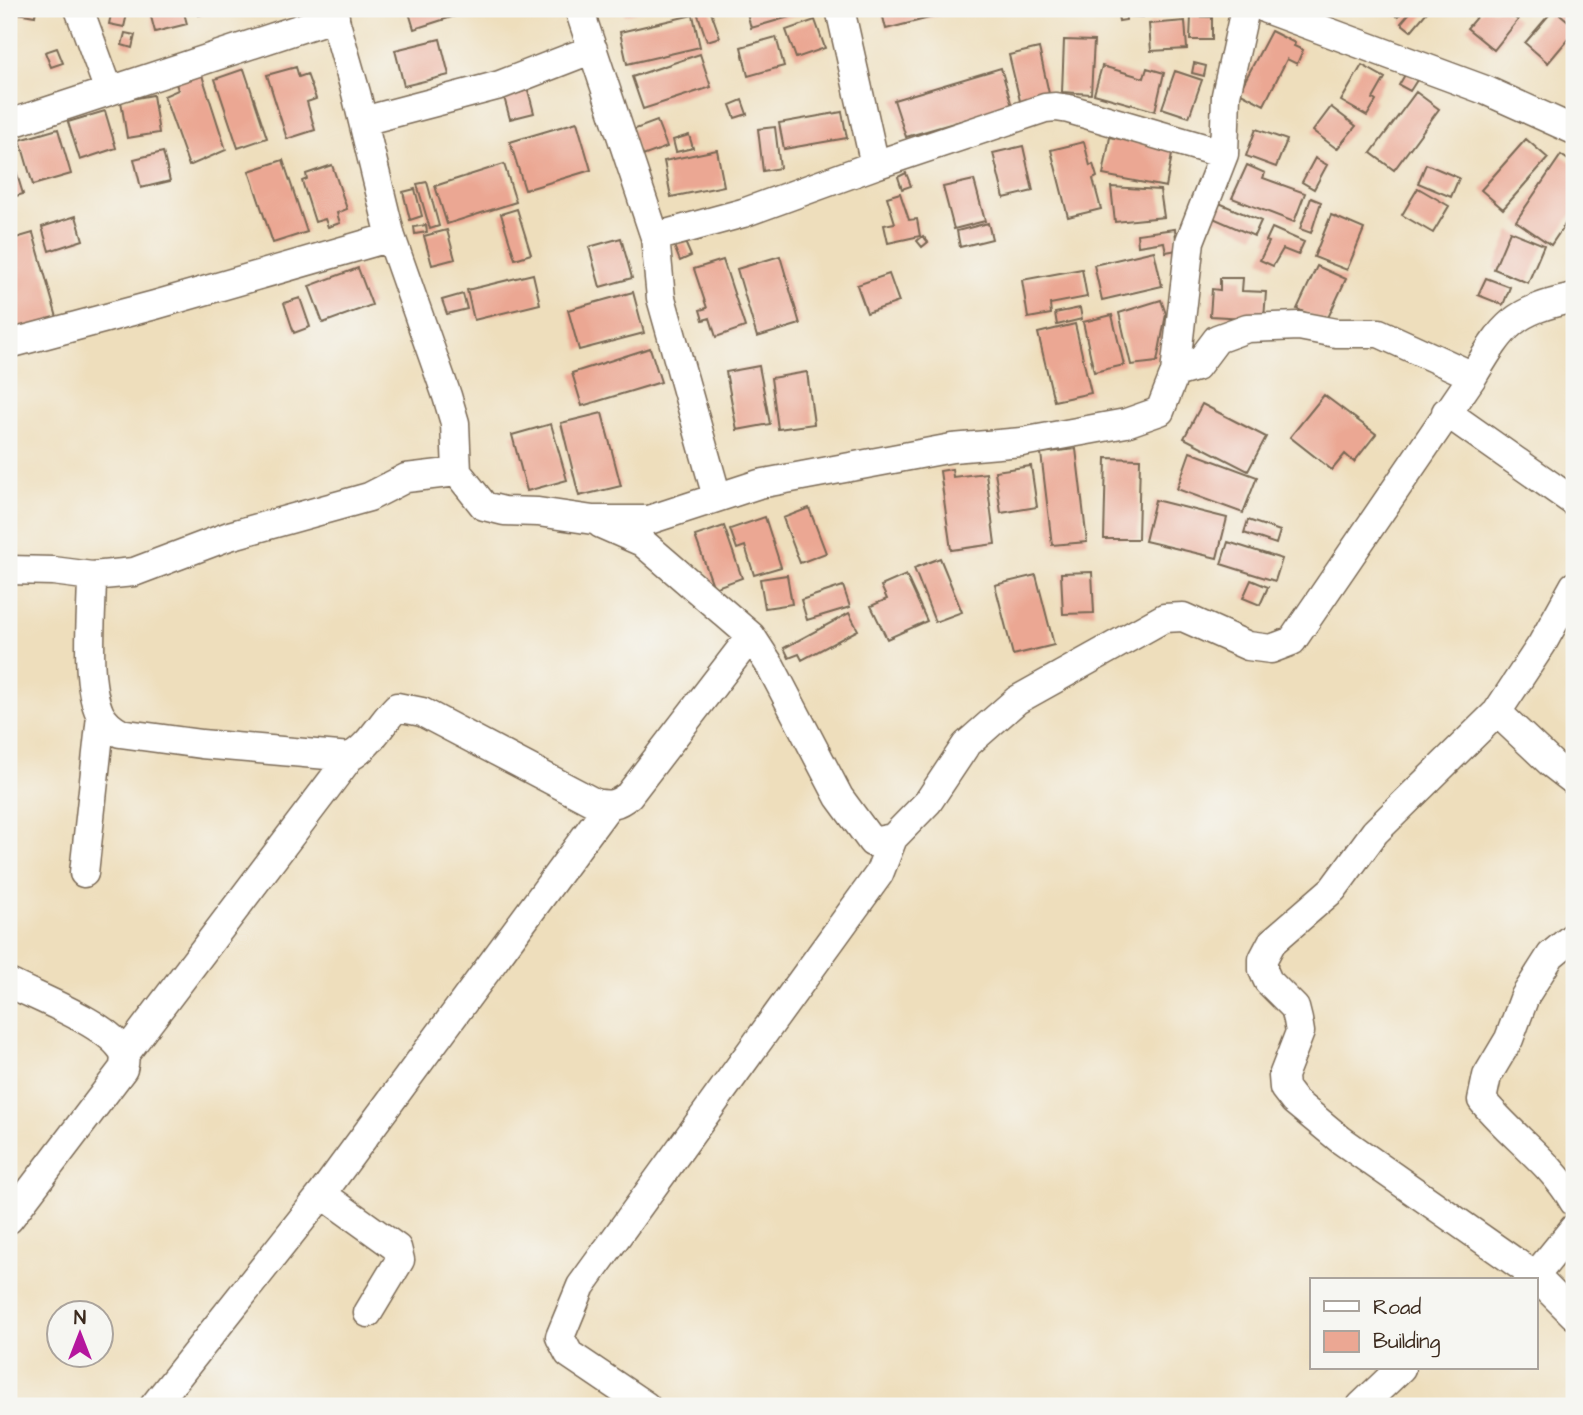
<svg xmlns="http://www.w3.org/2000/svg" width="1583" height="1415" viewBox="0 0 1583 1415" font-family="'Architects Daughter',sans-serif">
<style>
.building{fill:#eba793}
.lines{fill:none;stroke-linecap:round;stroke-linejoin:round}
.minor-casing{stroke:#7a6955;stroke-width:31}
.minor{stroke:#fff;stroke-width:28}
</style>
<rect width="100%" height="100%" fill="#f6f6f2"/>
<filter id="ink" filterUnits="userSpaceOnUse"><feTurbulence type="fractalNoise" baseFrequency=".0143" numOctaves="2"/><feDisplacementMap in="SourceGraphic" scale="14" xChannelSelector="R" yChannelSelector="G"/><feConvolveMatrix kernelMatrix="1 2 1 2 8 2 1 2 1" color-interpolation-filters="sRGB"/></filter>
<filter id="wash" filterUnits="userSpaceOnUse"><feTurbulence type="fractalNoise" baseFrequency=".00686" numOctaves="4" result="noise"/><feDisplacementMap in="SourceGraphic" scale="28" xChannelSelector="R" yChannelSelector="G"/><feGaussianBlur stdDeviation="1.57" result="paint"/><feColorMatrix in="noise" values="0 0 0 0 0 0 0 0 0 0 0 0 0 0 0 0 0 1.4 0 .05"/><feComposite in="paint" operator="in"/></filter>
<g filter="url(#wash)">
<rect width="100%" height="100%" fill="#eedebc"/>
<g id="blocks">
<path class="building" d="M11,9H36L35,16L11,12Z
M149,9H183L187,24L155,32Z
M197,9H218L199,15Z
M408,9H456L458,15L414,29Z
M623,9H644L625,15Z
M696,9H710L720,37L707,41Z
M746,9H817L751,28Z
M881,9H943L945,14L886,29Z
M1117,9H1125L1126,20L1119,21Z
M1131,9H1143V17L1131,16Z
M1387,9H1404L1398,17Z
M1413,9H1423L1427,12L1411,31L1401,23Z
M1483,9H1503L1518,20L1494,50L1467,28Z
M1554,9L1574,26V32L1548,63L1525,43Z
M112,10L127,14L124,27L109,24Z
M693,15L700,47L627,64L620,32Z
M1191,16L1212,17V40H1190Z
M815,20L825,48L796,58L786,30Z
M1185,21L1187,49L1151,51L1149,24Z
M1271,31L1295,43L1294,46L1303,50L1297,64L1287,59L1264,105L1239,92Z
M125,33L135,35L132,48L122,45Z
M776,37L784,66L748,76L741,47Z
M440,39L449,75L404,86L395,50Z
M1064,40L1094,41L1091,94L1062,92Z
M57,48L63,63L51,67L45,52Z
M1039,48L1050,98L1021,105L1009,55Z
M700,54L711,87L643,109L632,77Z
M1194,63L1206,66L1204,76L1192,73Z
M1362,65L1385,78L1373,99L1376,101L1367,116L1341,101Z
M1102,66L1144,78L1147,68L1164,73L1155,111L1094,94Z
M296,67L299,77L307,74L316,99L307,102L315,130L287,139L267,75Z
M1001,68L1012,106L906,137L894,100Z
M200,69L226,150L189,166L164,96L178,90L174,77Z
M244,69L267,138L238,148L215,79Z
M1175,71L1202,80L1189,117L1162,108Z
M1406,73L1417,80L1410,91L1399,85Z
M528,90L534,113L510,119L504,97Z
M1416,92L1439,109L1394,170L1371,153Z
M153,95L159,133L127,138L121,101Z
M742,100L747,114L735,118L730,105Z
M1331,107L1356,126L1337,149L1313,131Z
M105,111L116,148L80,160L68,122Z
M842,112L847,138L784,149L779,123Z
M657,121L667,147L640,157L630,131Z
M577,122L591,170L525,190L510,142Z
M775,127L780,168L763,171L758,129Z
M58,129L71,174L33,185L20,140Z
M1256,129L1287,140L1276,167L1246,156Z
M689,135L693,148L676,152L673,140Z
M1110,137L1173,149L1166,187L1103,175Z
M1526,139L1548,158L1503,209L1481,190Z
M1084,142L1090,166L1093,164L1097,177L1093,179L1101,209L1068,217L1051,150Z
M1023,146L1033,191L1004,198L993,153Z
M9,148L23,194L9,198Z
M717,150L724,186L671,197L664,161Z
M163,152L170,181L141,188L134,159Z
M1561,155L1574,164V211L1551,245L1516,221Z
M1315,158L1327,165L1314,189L1302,182Z
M283,160L307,232L273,243L249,171Z
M504,164L516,202L447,224L435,186Z
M1426,164L1459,178L1451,197L1418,183Z
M332,165L347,209L337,213L340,223L328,227L325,219L315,222L302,181L307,179L306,174Z
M1247,165L1265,173L1263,178L1305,193L1294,222L1232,198Z
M906,173L911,186L902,189L898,177Z
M974,180L985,221L954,229L943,187Z
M427,182L439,226L430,229L417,184Z
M1111,187L1160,190L1164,217L1115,222Z
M1418,188L1449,206L1433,233L1402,215Z
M415,189L422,216L410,220L403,192Z
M900,193L909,220L917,219L920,236L888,243L884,225L895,223L887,197Z
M1311,198L1321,202L1311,233L1300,229Z
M1219,203L1261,221L1254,236L1213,218Z
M517,209L531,254L515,259L501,214Z
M1331,215L1364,229L1347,270L1314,257Z
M76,216L83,240L49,251L42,227Z
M988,223L992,239L960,247L957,231Z
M426,225L427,232L415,234L414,227Z
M1272,228L1304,242L1298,255L1283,249L1273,266L1260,260L1269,242L1266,241Z
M1175,229L1177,250L1166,252L1164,242L1138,246L1137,234Z
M447,230L455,259L432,265L424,236Z
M1510,231L1544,245L1528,283L1494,269Z
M33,233L58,321L18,331L9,297V240Z
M923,236L928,242L922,247L917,241Z
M621,238L632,278L600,287L589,247Z
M685,242L691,256L680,261L674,246Z
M1154,251L1162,286L1102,300L1094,265Z
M780,256L800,324L757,337L737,269Z
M723,260L745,327L716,337L710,318L703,320L700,310L707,308L694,269Z
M1317,266L1346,279L1326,322L1297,309Z
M358,268L372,305L323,323L309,286Z
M1082,269L1087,297L1050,304L1051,314L1028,318L1022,280Z
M533,274L540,304L474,320L467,290Z
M889,274L899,302L867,313L857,285Z
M1220,278H1243L1242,291L1266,292L1264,319L1210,316L1212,289L1220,290Z
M1486,278L1510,287L1503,305L1478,295Z
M633,292L644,333L579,350L568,310Z
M463,294L467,309L447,314L442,300Z
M300,298L310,327L294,333L284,303Z
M1161,300L1166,314L1157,362L1131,365L1119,313Z
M1080,308L1082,319L1057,325L1055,313Z
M1112,315L1124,365L1094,372L1083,322Z
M1075,324L1091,393L1054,401L1038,333Z
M650,348L661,382L582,406L572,373Z
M759,366L770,424L737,430L726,372Z
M807,372L814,424L778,429L771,378Z
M1324,395L1376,434L1354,462L1345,454L1332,470L1290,437Z
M1202,404L1266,437L1248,471L1184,438Z
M602,413L621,486L579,496L561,423Z
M551,424L567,480L527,491L512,435Z
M1076,449L1087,542L1052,545L1041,453Z
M1190,452L1257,477L1243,513L1177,489Z
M1106,458L1140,459L1138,539H1104Z
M1031,466L1037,507L1001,513L995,471Z
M952,469L953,477L986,473L995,544L951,550L940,471Z
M1155,500L1227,518L1217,558L1145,541Z
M809,508L826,553L800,563L783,518Z
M765,517L781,567L754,575L745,546L737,549L730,529Z
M1248,520L1280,531L1276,544L1244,533Z
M724,526L742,578L714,588L695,536Z
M1228,542L1282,559L1275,581L1221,564Z
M940,558L962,612L935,622L914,568Z
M1092,572L1094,613L1063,614L1061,573Z
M787,575L792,604L765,608L760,579Z
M906,575L927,621L887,639L871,606L887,599L881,586Z
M1036,575L1054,645L1013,655L995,585Z
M1251,580L1268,587L1260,605L1243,598Z
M843,586L850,607L807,620L801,600Z
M849,613L858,630L802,660L799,654L789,658L784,648Z"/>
</g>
</g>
<g filter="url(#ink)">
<use href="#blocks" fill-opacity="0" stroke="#7a6955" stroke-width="2"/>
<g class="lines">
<defs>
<path id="minor" d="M79,9L109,91
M332,9L356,93L391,237L447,396L455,423L457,472
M579,9L655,237L661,298L717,497
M840,9L875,165
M1266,9L1485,90L1574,130
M363,121L500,85L593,49
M9,124L335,17
M655,237L743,213L875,165L1045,108L1056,107L1069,109L1224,154
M9,344L155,305L391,237
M1175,373L1196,367L1217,339L1247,328L1299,326L1336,333H1379L1473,376
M1446,412L1574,502
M601,524L642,542L751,636L771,667L839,797L872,842L893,838L928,802L966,745L1017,700L1164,618L1183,617L1248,646L1271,649L1292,641L1473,376C1504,324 1513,311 1574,298
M9,570L53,571L92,576L134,572L229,536L369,497L406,478L457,472L484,506L504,511L538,512L593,520H649L759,484L952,448L1022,442L1126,423L1160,411L1175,373L1190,241L1224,154L1226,95L1245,9
M92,576C92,614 84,680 100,714C105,723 111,728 120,733L201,744L350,757C370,746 381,723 397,707L422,712L595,803C610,806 617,805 629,795L751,636
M1574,586L1542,644L1497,712L1375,832L1333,889L1272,942L1263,959V970L1268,981L1295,1008L1298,1020L1300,1032L1283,1076L1284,1088L1294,1101L1341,1140L1535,1276L1574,1315
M1497,712L1552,764L1574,781
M84,873L101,716
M1574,936L1551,955L1525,996L1509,1039L1487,1076L1482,1100C1510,1135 1551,1162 1574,1202
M9,983C39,998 102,1022 121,1048C126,1054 125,1062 123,1069L9,1219
M125,1054L350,757
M322,1194L397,1248L400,1260L368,1313
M1528,1280L1535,1276L1574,1228
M154,1406L322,1194L608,806
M646,1406L569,1354L560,1337L581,1286L879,874L893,838
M1361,1406L1401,1368"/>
</defs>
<use href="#minor" class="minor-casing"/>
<use href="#minor" class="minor"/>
</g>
</g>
<rect width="1583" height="1415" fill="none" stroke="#f6f6f2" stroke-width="35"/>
<rect x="1310" y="1278" width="228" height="91" fill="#f6f6f2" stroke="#aba49d" stroke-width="2"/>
<rect x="1324" y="1301" width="35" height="10" fill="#ffffff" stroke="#aba49d" stroke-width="2"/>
<text x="1373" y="1314" font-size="21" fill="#3b2a1e">Road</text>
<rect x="1324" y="1331" width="35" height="21" fill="#eba793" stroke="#aba49d" stroke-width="2"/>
<text x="1373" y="1348" font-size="21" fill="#3b2a1e">Building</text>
<g transform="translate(80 1334)"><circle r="33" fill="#f6f6f2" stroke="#aba49d" stroke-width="2"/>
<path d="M0-5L12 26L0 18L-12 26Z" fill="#b5179e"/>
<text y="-10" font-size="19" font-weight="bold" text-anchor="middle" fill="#3b2a1e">N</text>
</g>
</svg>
